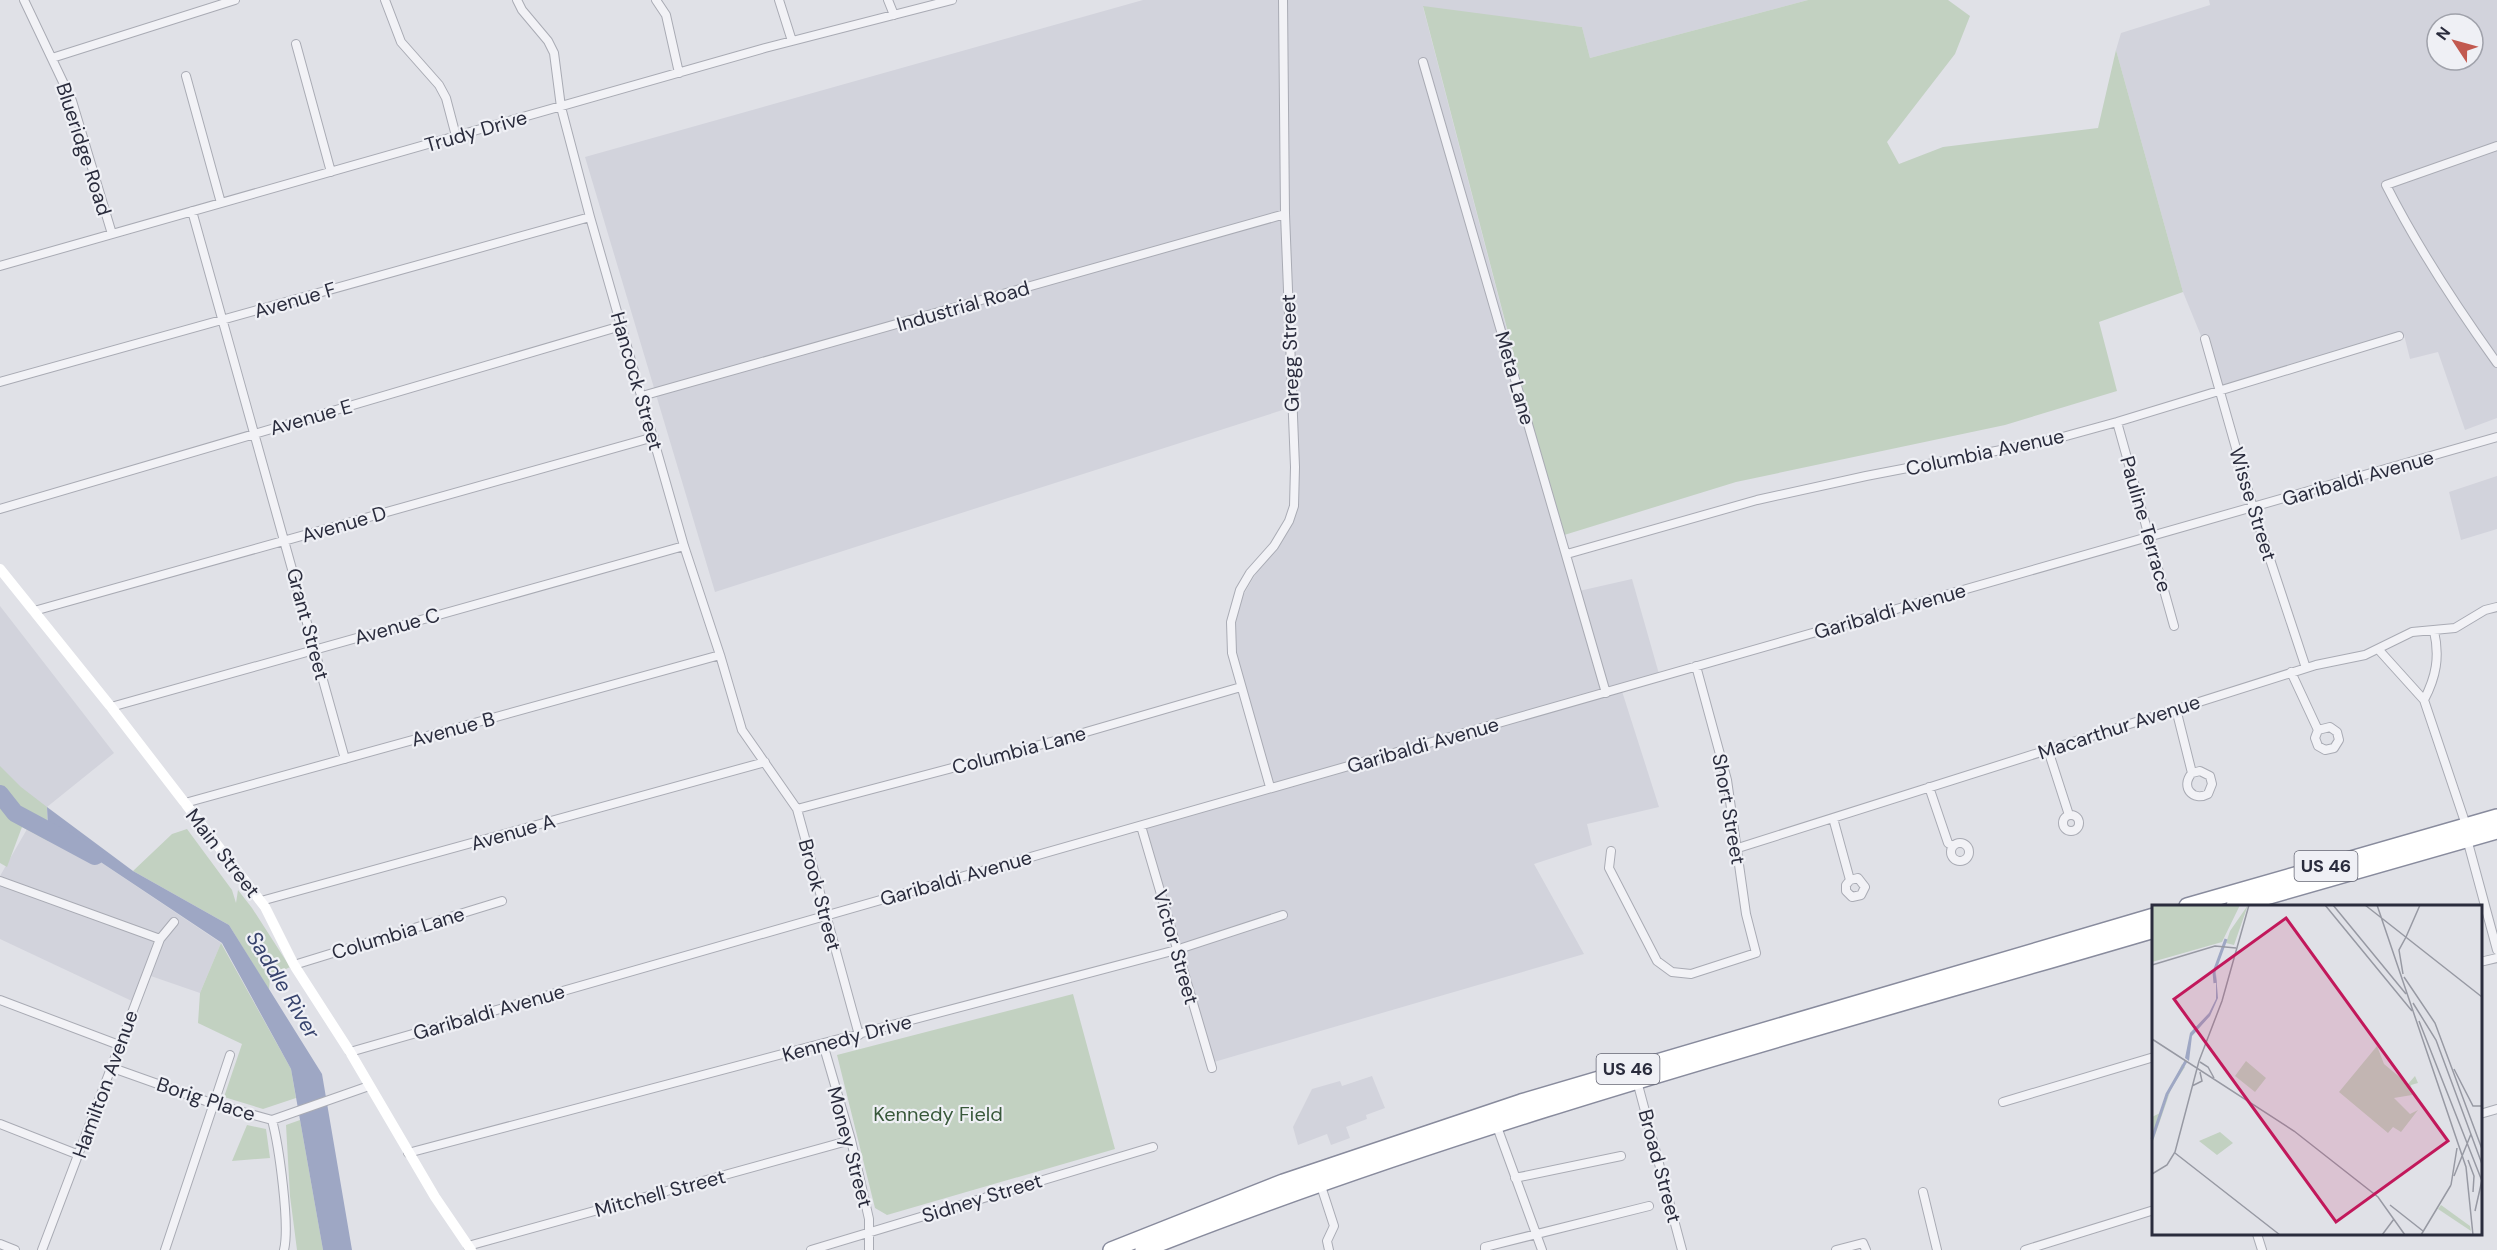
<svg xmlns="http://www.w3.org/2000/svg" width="2497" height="1250" viewBox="0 0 2497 1250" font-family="'DM Sans',sans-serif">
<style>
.built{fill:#d2d3dc;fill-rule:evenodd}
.green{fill:#c2d1c1}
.water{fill:#9ea7c4}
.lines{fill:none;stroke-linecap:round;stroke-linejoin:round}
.river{stroke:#9ea7c4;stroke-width:18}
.street-casing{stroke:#a9abb4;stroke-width:10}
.highway-casing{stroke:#888b9d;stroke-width:18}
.street{stroke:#f2f2f6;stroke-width:8}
.secondary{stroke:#fff;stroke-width:10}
.highway{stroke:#fff;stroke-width:15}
.labels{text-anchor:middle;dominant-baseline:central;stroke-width:4.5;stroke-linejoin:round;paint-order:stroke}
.shield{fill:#eff0f5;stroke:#656774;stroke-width:1.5}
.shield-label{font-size:18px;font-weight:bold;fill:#2a2c3d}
.street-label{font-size:20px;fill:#2a2c3d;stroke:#eff0f5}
.park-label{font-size:20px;fill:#38583a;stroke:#eff0f5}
.water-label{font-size:21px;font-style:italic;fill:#37436d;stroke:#eff0f5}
.inset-river{fill:none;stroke:#9ea7c4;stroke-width:3}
.inset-road{fill:none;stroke:#9799a3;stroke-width:1.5}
.view{fill:#c2185b;fill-opacity:0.15;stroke:#c2185b;stroke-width:3}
.inset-edge{fill:none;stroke:#2a2c3d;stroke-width:3}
</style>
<rect width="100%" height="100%" fill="#e0e1e7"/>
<path class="built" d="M1143,0H1808L1590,58L1582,27L1423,7L1534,434L1579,591L1632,579L1659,674L1620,685L1659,807L1587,824L1592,845L1534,864L1584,954L1214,1062L1140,825L1269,786L1244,682L1235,655L1233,627L1241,599L1255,575L1286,534L1297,505L1295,406L715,592L585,157Z
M2209,0H2497V418L2465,430L2438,352L2410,359L2404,335L2222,387L2183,292L2116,50L2121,33L2210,5ZM2437,24H2473V60H2437Z
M2497,476V529L2461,540L2449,492Z
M0,606L114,753L47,807L48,827L221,943L200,993L145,974L134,1002L0,939V876L34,817L0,772Z
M1372,1076L1385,1108L1366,1115L1367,1119L1346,1127L1350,1138L1331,1145L1327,1134L1298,1145L1293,1127L1312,1089L1340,1081L1342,1086Z"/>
<path class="green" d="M1808,0H1948L1970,16L1955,54L1887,142L1899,164L1943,147L2098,128L2116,50L2183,292L2099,322L2117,391L2005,425L1736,482L1561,536L1423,6L1582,27L1590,58Z
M0,766L21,787L47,807L48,841L22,827L7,867L0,863Z
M187,829L232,890L236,903L238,890L252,908L290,967L270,977L269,990L229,925L133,871L172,834Z
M221,943L291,1069L296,1098L263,1109L224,1097L242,1044L198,1023L200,993Z
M1073,994L1115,1149L887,1215L875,1208L837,1055Z
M300,1120L323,1250H297L290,1196L286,1125Z
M247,1125L266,1129L270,1158L232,1161Z"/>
<path class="water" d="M47,807L133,871L229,925L322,1074L352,1250H323L291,1069L222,943L48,827Z"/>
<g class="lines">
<path class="river" d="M0,794L15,813L95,856"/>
<defs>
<path id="street" d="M24,0L72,101L112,234
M385,0L401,42L439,85L446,98L456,136
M517,0L522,10L548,41L554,53L561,107L590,217L684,546L720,655L742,730L797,809L859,1035
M656,0L666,15L679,73
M779,0L792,41
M888,0L894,15
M296,44L331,172
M52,58L235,0
M1423,62L1606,693
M186,76L221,203
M2497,146L2386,185C2418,248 2456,306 2497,363
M192,211L345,759
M0,266L765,48L952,0
M2205,339L2253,508L2306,668
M0,382L590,217
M642,396L1285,214
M2117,422L2174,626
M0,509L621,326
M1567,554L1757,500L1866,476L2048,441L2117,422L2399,336
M34,611L654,437
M2378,649L2424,700L2466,825
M2291,672L2318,730L2315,738L2318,746L2325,750L2334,748L2339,740L2337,732L2330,727L2318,730
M2424,700C2436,677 2440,657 2434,631
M111,707L684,546
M2176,709L2192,773C2180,787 2193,802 2208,794L2212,784L2210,776L2200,771L2192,773
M2048,750L2069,815
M1270,787L1232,653L1231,622L1240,590L1250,573L1274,546L1289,521L1294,506L1295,467L1285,214L1283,0
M1929,787L1948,843L1953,846
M185,803L720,655
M797,809L1062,739L1241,687
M2063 823a8 8 0 1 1 16 0a8 8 0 1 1-16 0Z
M1833,818L1850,880L1846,885V891L1852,897L1861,895L1865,887L1858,878L1850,880
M1141,826L1212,1068
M2467,839L2497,950
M1951 852a9 9 0 1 1 18 0a9 9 0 1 1-18 0Z
M1738,848L2316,665L2365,655L2412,632L2455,628L2485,610L2497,607
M1611,851L1609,868L1657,961L1672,972L1691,974L1756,953L1746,914L1727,780L1696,666
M0,881L160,939
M261,901L765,762
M2480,962L2497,958
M294,965L502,901
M0,1000L119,1045
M823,1044L851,1140L869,1219V1250
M350,1052L2497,437
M110,1067L214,1104L272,1120L369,1086
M1637,1081L1682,1250
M2003,1102L2154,1057
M2480,1114L2497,1109
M272,1120C279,1146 290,1225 284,1250
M0,1124L79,1155
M1496,1124L1542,1250
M408,1153L1176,950L1283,915
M1515,1178L1621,1156
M1320,1183L1334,1226L1327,1241L1329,1250
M1923,1192L1937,1250
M2257,1234L2262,1250
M0,1244L15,1250
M468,1246L851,1140
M42,1250L160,939L174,922
M165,1250L230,1055
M811,1250L1153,1147
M1485,1250V1247L1649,1206
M1836,1250L1863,1243L1866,1250
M2025,1250L2154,1210"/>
<path id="highway" d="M2187,906L2497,817
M2234,906L2497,831
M1111,1250L1283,1182L1521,1102L2154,916
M1143,1250C1472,1120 1814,1030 2154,930"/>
</defs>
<use href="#street" class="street-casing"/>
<use href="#highway" class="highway-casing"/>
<use href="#street" class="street"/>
<path class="secondary" d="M0,569L111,707L265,907L294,965L350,1052L435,1197L471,1250"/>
<use href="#highway" class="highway"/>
</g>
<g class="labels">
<g class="shield">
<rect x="2294.5" y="851" width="63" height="30" rx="4.5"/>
<rect x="1596.5" y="1054" width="63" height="30" rx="4.5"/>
</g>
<g class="shield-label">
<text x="2326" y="866">US 46</text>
<text x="1628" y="1069">US 46</text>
</g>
<g class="street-label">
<text transform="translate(476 131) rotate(-16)">Trudy Drive</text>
<text transform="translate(84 149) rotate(72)">Blueridge Road</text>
<text transform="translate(295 300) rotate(-16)">Avenue F</text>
<text transform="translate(963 306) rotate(-16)">Industrial Road</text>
<text transform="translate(1290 353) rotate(-92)">Gregg Street</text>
<text transform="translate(1515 378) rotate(74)">Meta Lane</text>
<text transform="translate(637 381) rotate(74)">Hancock Street</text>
<text transform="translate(311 417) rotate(-16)">Avenue E</text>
<text transform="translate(1985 452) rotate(-12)">Columbia Avenue</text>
<text transform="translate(2358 478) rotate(-16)">Garibaldi Avenue</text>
<text transform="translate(2253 504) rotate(73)">Wisse Street</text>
<text transform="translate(344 524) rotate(-16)">Avenue D</text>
<text transform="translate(2146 524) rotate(74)">Pauline Terrace</text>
<text transform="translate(1890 611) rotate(-16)">Garibaldi Avenue</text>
<text transform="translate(308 624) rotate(75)">Grant Street</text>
<text transform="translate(397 626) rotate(-16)">Avenue C</text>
<text transform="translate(2119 727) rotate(-18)">Macarthur Avenue</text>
<text transform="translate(453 729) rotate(-15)">Avenue B</text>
<text transform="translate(1423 745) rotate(-16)">Garibaldi Avenue</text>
<text transform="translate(1019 750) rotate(-15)">Columbia Lane</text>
<text transform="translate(1729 809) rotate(80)">Short Street</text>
<text transform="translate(513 832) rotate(-16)">Avenue A</text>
<text transform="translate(223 853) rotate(52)">Main Street</text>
<text transform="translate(956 878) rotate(-16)">Garibaldi Avenue</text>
<text transform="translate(820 895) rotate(75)">Brook Street</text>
<text transform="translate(398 933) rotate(-17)">Columbia Lane</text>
<text transform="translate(1176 947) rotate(74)">Victor Street</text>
<text transform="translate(489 1012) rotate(-16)">Garibaldi Avenue</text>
<text transform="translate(847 1038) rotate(-15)">Kennedy Drive</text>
<text transform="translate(105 1084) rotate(-70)">Hamilton Avenue</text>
<text transform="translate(206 1099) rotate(18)">Borig Place</text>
<text transform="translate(850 1147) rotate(75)">Money Street</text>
<text transform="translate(1660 1166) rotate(75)">Broad Street</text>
<text transform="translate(660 1193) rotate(-15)">Mitchell Street</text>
<text transform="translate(982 1198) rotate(-17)">Sidney Street</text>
</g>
<g class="park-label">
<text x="938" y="1114">Kennedy Field</text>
</g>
<g class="water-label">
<text transform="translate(283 985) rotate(59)">Saddle River</text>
</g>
</g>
<g transform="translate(2152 905)">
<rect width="330" height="330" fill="#e0e1e7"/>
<path d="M0,0H88L70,37L0,57ZM96,0L82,40L74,38L78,26ZM225,141L232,159L256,179L263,171L266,178L259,180L260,190L242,193L258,209L266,205L249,227L241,222L236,228L187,187ZM94,156L114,173L103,187L83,171ZM30,159L33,162L19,184L0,239V212L8,208ZM68,227L81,238L65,250L47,236ZM289,300L318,321L319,326L286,304Z" fill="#c2d1c1"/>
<path d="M64,69L66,93L58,111L40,131L37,156L33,153L38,128L57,108L64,94Z" fill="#9ea7c4"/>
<path class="inset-river" d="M63,78L62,67L74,34M0,234L15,189L34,156"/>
<path class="inset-road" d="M173,0L260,106M181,0L254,89M213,0L330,92M225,0L314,262L321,330M254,32L268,0M0,60L63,41L84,43M251,69L247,45L254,32M252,72L283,118L330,244M261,98L284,135L330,259M267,116L330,276M0,134L142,226L226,292L253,330M47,156L70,96L97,0M48,157L56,162L62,173M302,164L321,201H330M40,181L50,176L48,167M23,248L128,330M316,255L322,271L321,287M0,269L15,260L23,247L47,156M302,271L319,229M299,280L305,243M238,300L271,326M323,306L330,275M230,330L242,314M269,330L299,280"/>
<path class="view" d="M134,13L296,236L184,317L22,94Z"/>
<rect width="330" height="330" class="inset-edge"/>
</g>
<g transform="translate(2455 42) rotate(306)"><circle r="28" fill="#eff0f5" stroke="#a0a2ab" stroke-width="1.5"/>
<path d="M0-4.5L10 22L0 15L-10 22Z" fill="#c2594f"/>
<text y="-9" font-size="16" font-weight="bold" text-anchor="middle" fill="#2a2c3d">N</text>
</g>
</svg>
